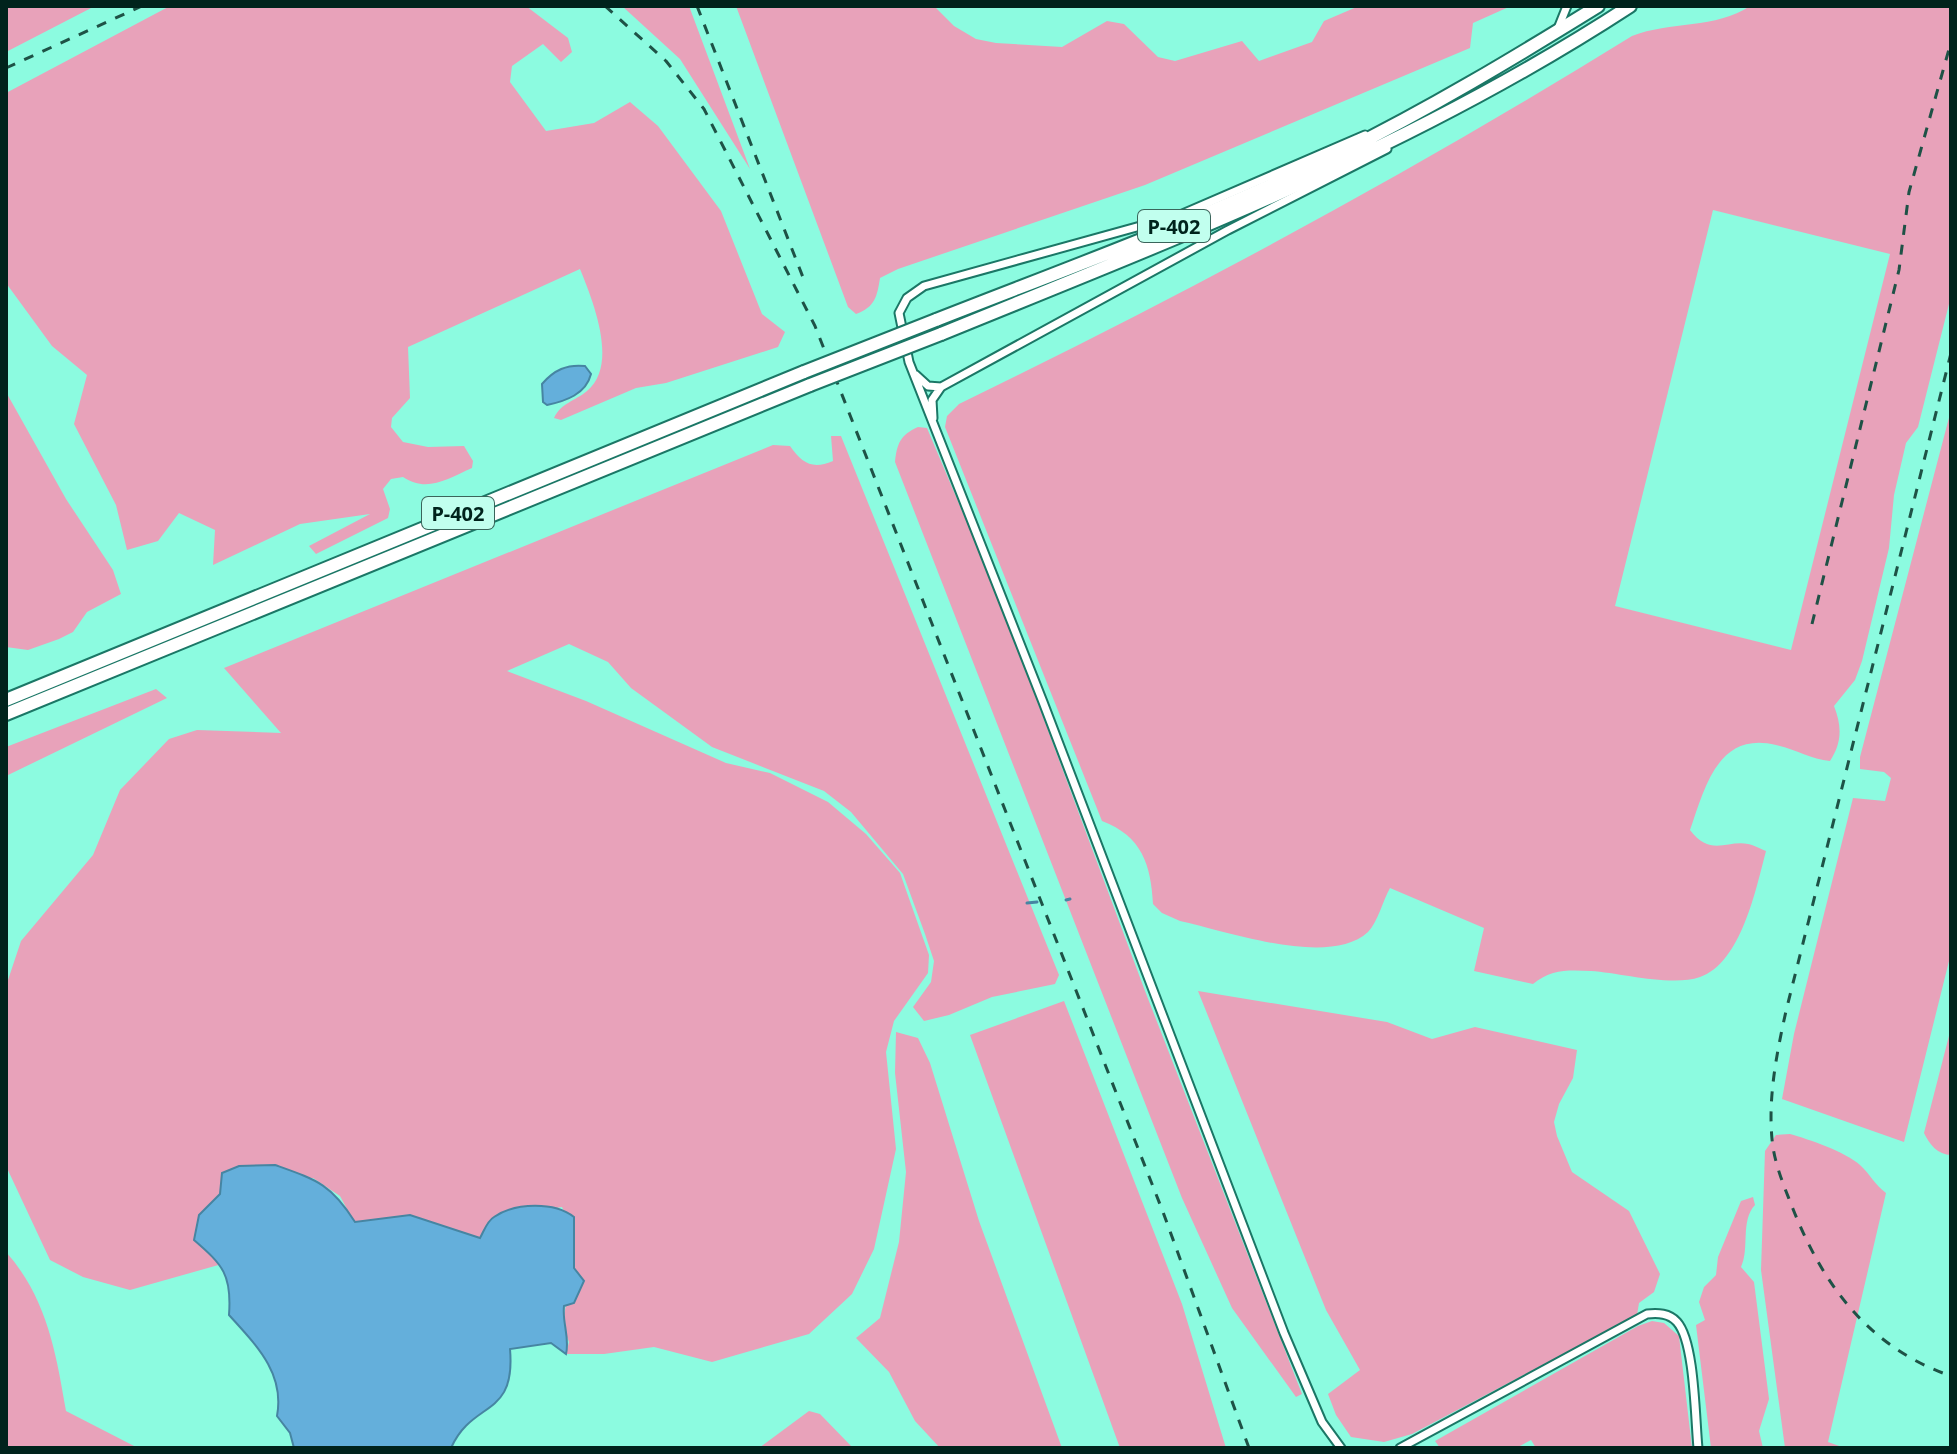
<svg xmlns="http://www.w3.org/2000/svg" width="1957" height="1454" viewBox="0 0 1957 1454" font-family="'Noto Sans',sans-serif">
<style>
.green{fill:#e8a2ba;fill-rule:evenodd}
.water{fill:#64afdb;stroke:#4685a2;stroke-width:2}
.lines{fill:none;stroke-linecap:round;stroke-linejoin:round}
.stream{stroke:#4685a2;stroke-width:3}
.street-casing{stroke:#1b7766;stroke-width:11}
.primary-casing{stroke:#1b7766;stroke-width:16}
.street{stroke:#fff;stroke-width:7}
.primary{stroke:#fff;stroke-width:12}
.rail{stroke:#1e5246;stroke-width:3;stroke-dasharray:10 10;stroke-linecap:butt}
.primary-bridge-casing{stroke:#1b7766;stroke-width:16;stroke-linecap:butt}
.primary-bridge{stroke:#fff;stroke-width:12}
.labels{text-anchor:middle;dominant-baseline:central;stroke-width:6;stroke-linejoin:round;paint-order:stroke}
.shield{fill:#c1ffee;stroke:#3a655b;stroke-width:2}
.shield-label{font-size:20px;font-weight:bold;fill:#00231c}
</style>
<rect width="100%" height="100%" fill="#8cfbe0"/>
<path class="green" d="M6,6H95L6,52Z
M170,6H526L568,38L572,52L561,62L543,44L512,66L510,82L546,131L594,123L630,102L658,126L721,211L762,314L785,332L778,347L666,383L636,388L561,420L554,418C561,403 575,401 587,391C619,365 593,301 580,269L408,347L410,398L392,418L391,427L403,442L428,447L464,446L473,461L472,468C447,479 427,493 403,477L391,479L383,489L390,509L388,518L316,554L309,546L370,514L300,524L213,565L215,530L179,513L158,541L127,550L116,505L74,424L87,375L52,346L6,283V93Z
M622,6H689L750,169L680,59Z
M736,6H934L954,26L976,39L996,43L1062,47L1107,21L1124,24L1158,57L1175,61L1242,41L1259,61L1312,42L1324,21L1359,6H1511L1473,23L1470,48L1145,185L898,269L880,278C877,297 875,307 856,314L848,307Z
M1750,6H1951V296L1918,427L1906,443L1894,495L1889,548L1862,661L1855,680L1834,706C1842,726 1842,743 1830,761C1811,759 1795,749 1776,745C1718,731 1705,787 1690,830C1710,857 1727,840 1748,844C1754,845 1761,849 1766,851C1756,889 1741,963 1700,977C1672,987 1621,973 1591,971C1568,970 1551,969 1533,984L1474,971L1484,928L1390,888C1383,900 1378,922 1368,932C1329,968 1227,931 1180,921L1162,913L1153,904C1151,865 1142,836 1102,821L945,427L947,416L959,404C1190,292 1414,171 1632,36C1670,21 1716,29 1750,6ZM1713,210L1890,254L1791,650L1615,606Z
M6,392L66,499L113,570L121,594L87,612L73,632L59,639L28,650L6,647Z
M1951,410V953L1904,1142L1782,1099L1794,1034L1853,798L1885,801L1891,778L1884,772L1860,769V757Z
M918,427L927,428L998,596L1145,991L1302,1394L1296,1397L1232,1308L1182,1198L895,462C897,444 900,435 918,427Z
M831,436H841L1059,975L1055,984L992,997L949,1015L924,1021L913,1007L931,982L934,961L925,934L903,874L851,812L824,791L712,747L631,688L608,662L569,644L507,671L586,701L726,763L770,773L828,802L866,834L900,873L929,955L928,973L894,1021L886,1052L896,1149L874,1249L852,1294L809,1334L712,1362L654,1347L604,1354H566L569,1342L562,1324L574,1268L575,1235L562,1207L491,1219L480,1238L354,1222L340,1196L313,1178L220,1194L199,1215L194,1240L222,1264L130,1290L83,1277L50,1260L6,1166V986L21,941L93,855L120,790L169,739L197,730L281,733L224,668L773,445L790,446C802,463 812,470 833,461Z
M156,689L167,698L6,776V747Z
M1198,991L1387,1022L1432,1039L1475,1027L1577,1050L1573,1078L1559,1104L1554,1122L1557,1136L1572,1172L1629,1211L1660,1274L1654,1292L1639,1303L1637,1315L1412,1434L1384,1442L1351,1437L1336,1415L1328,1394L1360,1370L1326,1310Z
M1064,1001L1182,1304L1226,1448H1120L970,1035Z
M1951,1028V1155C1938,1155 1929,1144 1924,1133Z
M896,1032L918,1038L930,1063L979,1221L1062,1448H940L915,1421L889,1372L856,1338L880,1318L899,1242L906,1172L895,1073Z
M1790,1134C1808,1139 1846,1152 1860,1165C1870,1174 1875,1185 1886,1193L1828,1442L1845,1448H1785L1761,1270L1765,1151L1776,1135Z
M1753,1197L1755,1205C1740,1221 1750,1248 1741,1267L1754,1282L1769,1399L1759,1431L1763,1448H1711L1696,1325L1705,1320L1699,1302L1704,1287L1716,1275L1718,1257L1741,1201Z
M6,1252C47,1298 56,1353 66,1411L138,1448H6Z
M1652,1321L1664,1323L1679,1336L1692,1448H1536L1531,1440L1516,1448H1440L1435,1441L1638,1326Z
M809,1411L820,1414L853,1448H759Z"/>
<path class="water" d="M585,366L591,374C586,394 566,401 547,405L543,402L542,384C554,370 567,364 585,366Z
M275,1165C317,1180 331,1184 355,1222L410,1215L480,1238C484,1231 487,1221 494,1217C516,1202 555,1202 574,1217V1268L584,1281L574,1303L564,1306C562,1323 570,1337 566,1354L551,1343L510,1349C516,1419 473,1399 451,1448H294L290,1433L277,1416C285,1373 256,1345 229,1315C232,1275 223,1265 194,1240L199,1215L220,1194L222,1173L239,1166Z"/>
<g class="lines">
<path class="stream" d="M1066,900L1070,899
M1027,903L1037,902"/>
<defs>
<path id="street" d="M1559,26L1567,6
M916,375L928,386L941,387
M933,418L932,400L941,387L1228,230L1387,149
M1341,1448L1322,1422L1284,1333L1043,702L909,362L899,313L907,298L924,286L1180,215L1365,135
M1400,1448L1647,1314C1658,1313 1669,1313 1677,1322C1695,1342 1695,1419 1698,1448"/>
<path id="primary" d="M936,320C1071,267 1209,217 1340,153C1429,109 1514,58 1598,6
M941,334C1181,236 1411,149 1630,6
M6,700L804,372
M6,714L810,385"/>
</defs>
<use href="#street" class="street-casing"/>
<use href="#primary" class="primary-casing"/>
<use href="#street" class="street"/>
<use href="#primary" class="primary"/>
<path class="rail" d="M605,6L666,61L704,109L815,326L1163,1212L1249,1448
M697,6L806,285
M6,68L142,6
M1951,353L1786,1011C1777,1052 1768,1096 1772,1139C1774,1163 1784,1186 1793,1209C1824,1287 1870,1348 1951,1376
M1812,624L1899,270L1909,192L1951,42"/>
<defs>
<path id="primary-bridge" d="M804,372L936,320
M810,385L941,334"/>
</defs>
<use href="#primary-bridge" class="primary-bridge-casing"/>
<use href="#primary-bridge" class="primary-bridge"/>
</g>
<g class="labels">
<g class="shield">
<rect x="1138" y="210" width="72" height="32" rx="6"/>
<rect x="422" y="497" width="72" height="32" rx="6"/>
</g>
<g class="shield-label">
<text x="1174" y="226">Р-402</text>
<text x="458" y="513">Р-402</text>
</g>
</g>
<rect width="1957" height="1454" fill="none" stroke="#00231c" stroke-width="16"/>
</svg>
